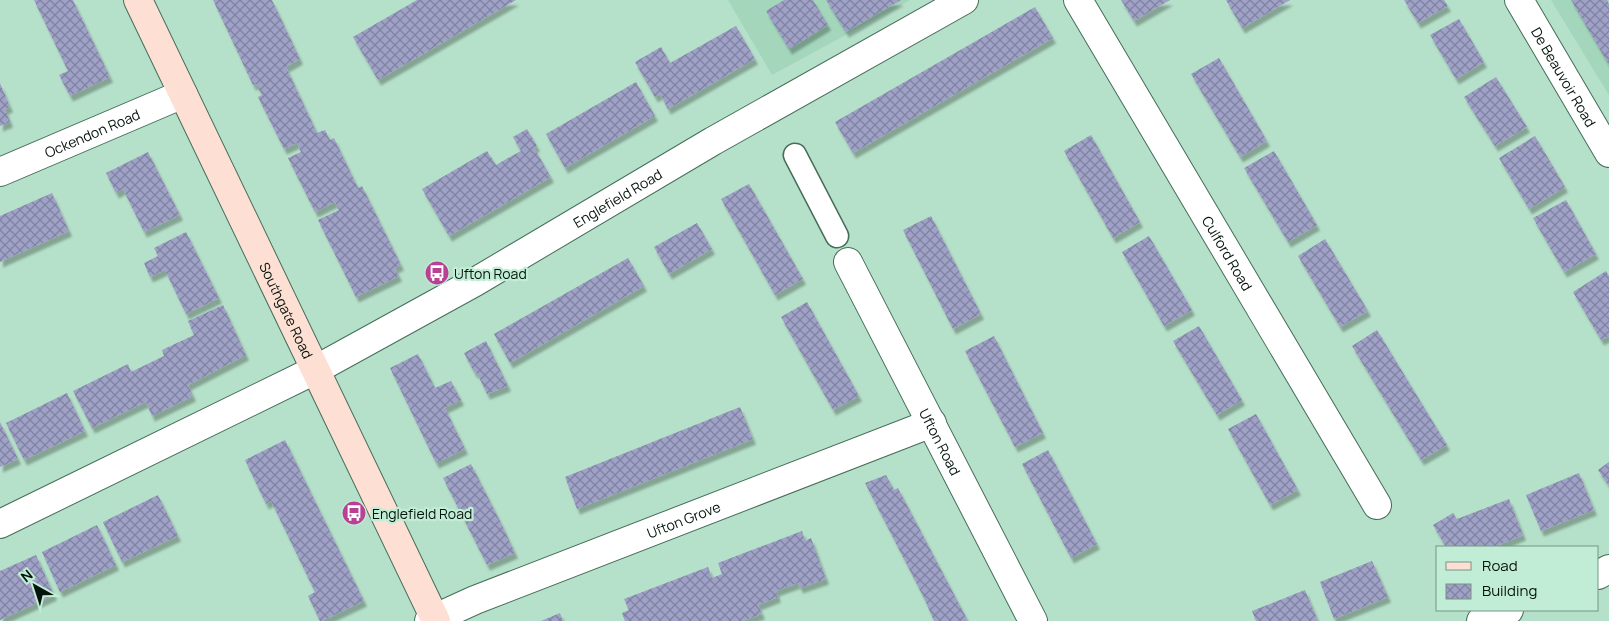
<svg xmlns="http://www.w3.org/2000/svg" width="1609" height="621" viewBox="0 0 1609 621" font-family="Manrope,sans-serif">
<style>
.built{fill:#a3d6bb}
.building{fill:url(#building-cross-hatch);filter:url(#shadow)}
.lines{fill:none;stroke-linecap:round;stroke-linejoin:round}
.pedestrian-casing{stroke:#466d5a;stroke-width:25}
.minor-casing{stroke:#466d5a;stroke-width:30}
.tertiary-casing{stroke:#466d5a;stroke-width:30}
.secondary-casing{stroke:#466d5a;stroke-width:30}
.pedestrian{stroke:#fff;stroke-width:22}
.minor{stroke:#fff;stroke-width:28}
.tertiary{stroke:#fff;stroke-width:28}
.secondary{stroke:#fedfd3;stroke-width:28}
.labels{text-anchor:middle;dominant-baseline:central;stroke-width:4.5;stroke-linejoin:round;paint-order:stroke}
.street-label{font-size:14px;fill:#04130b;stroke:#c1edd6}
.poi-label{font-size:14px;fill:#04130b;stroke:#c1edd6;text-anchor:start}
</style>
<defs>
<pattern id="building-cross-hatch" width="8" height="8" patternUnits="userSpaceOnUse" patternTransform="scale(1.25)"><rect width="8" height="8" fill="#9fa1c7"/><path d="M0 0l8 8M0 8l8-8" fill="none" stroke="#7f82a0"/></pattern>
<filter id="shadow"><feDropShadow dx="3" dy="5.5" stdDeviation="1" flood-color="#0004"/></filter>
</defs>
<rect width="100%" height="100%" fill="#b5e0c9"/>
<path class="built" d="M728,0H910L772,75Z
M1551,0H1609V95Z"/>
<path class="building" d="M34,0H73L110,77L70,96L59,75L68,71Z
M213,0H272L300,59L286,67L317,133L325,130L330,140L334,138L358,188L362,186L401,265L395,268L399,276L356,297L318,220L339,210L335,202L315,212L288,158L301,152L297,143L284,149L258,97L262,95L256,84L253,85Z
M417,0H516L378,80L353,37Z
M784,0H813L828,25L789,49L766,11Z
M826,0H901L846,32Z
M1121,0H1170L1134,21Z
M1226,0H1290L1242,28Z
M1404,0H1444L1448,6L1418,23Z
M1571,0H1607L1609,4V65Z
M1035,7L1053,38L853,153L835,122Z
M1459,19L1484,62L1456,79L1430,35Z
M736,26L755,59L668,109L660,94L655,97L635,62L661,47L670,63Z
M1219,58L1267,141L1240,157L1191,74Z
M1496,77L1527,127L1495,146L1464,97Z
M636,82L655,116L565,168L546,134Z
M0,83L10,107L5,109L10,122L0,126Z
M527,129L537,146L534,148L551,177L449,236L422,189L487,151L496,165L508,158L521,151L513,137Z
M1091,135L1140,222L1113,238L1064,151Z
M1535,136L1565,187L1529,209L1499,158Z
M1274,151L1317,225L1288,242L1244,168Z
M148,152L180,215L144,232L123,189L116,193L106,173Z
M749,184L803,279L775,295L721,199Z
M52,193L69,231L0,262V216Z
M1566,200L1596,254L1564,272L1533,218Z
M931,216L981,314L953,329L903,230Z
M697,223L712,249L669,274L654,247Z
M186,232L219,298L186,314L165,270L150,277L144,263L158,256L154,248Z
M1149,236L1192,310L1164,326L1122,252Z
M1325,239L1368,311L1340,327L1298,256Z
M628,258L644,286L510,363L494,334Z
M1606,271L1609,276V336L1601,340L1573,292Z
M807,302L859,396L833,410L781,317Z
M223,305L246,355L188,385L193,396L152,416L146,402L92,428L73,391L128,364L131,372L164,356L162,350L194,335L188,321Z
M1199,326L1242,400L1217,415L1173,341Z
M1377,330L1447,445L1421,460L1352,346Z
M994,336L1043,433L1015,447L965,351Z
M486,341L508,386L487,394L477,373L474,372L464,353Z
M418,354L435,388L451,381L461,400L445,408L465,449L436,463L390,368Z
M67,393L85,431L24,460L6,423Z
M740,407L753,439L577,509L565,477Z
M1256,414L1298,490L1270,505L1228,429Z
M0,422L18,459L0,467Z
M285,440L364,601L322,621H320L308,596L315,592L271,501L266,504L245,460Z
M1048,450L1097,544L1071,558L1022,464Z
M1609,462V486L1598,470Z
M471,464L501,523L515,553L487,565L443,478Z
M1579,473L1594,510L1541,531L1526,495Z
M886,475L894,490L898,488L968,621H934L924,598L865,483Z
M158,495L178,536L122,562L103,522Z
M1509,499L1523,535L1497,546L1446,547L1433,525L1453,513L1457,519Z
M97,525L116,565L60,592L42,552Z
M802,531L805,541L811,538L826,579L800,588L798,583L776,591L778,597L758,605L762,614L742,621H625L622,613L629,610L624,599L708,567L712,578L722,574L718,563Z
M36,555L54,595L0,620V571Z
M1372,561L1388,597L1334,619L1320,582Z
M1305,590L1318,621H1256L1252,611Z
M560,613L563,621H541Z"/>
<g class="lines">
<defs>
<path id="pedestrian" d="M795,155L837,236"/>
<g id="minor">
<path id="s1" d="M1078,0L1377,505"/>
<path id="s2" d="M0,172L183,94"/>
<path id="s3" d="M848,262L1033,621"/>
<path d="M0,524L315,370"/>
<path d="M1598,575L1609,569"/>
<path id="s4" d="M429,621L475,600L932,423"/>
<path d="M1481,621L1509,610"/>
</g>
<g id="tertiary">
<path id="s5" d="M1519,0L1609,153"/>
<path id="s6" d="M315,370L475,282L713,141L964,0"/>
</g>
<g id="secondary">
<path id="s7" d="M138,0L436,621"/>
</g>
</defs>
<use href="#pedestrian" class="pedestrian-casing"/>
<use href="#minor" class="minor-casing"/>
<use href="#tertiary" class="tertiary-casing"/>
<use href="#secondary" class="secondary-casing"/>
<use href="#pedestrian" class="pedestrian"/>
<use href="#minor" class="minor"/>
<use href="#tertiary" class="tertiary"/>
<use href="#secondary" class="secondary"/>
</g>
<defs>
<symbol id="bus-disc" viewBox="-11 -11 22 22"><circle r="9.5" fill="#b94094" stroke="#c1edd6"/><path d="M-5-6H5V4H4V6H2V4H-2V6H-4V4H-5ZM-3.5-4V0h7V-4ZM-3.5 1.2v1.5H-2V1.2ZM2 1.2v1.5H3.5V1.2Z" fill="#fff"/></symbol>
</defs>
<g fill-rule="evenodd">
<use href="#bus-disc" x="423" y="259" width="28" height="28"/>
<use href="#bus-disc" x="340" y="499" width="28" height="28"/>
</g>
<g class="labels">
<g class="street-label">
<text stroke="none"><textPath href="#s5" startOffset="89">De Beauvoir Road</textPath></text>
<text stroke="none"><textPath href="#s2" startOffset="100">Ockendon Road</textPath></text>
<text stroke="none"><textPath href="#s6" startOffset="348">Englefield Road</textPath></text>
<text stroke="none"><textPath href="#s1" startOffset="294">Culford Road</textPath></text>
<text stroke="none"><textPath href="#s7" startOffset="344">Southgate Road</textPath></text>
<text stroke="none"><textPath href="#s3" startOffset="202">Ufton Road</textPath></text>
<text stroke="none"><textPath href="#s4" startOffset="274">Ufton Grove</textPath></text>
</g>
<g class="poi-label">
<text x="454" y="273">Ufton Road</text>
<text x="372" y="513">Englefield Road</text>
</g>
</g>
<rect x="1436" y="546" width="162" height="65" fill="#c1edd6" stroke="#759685"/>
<rect x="1446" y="562" width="25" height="8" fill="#fedfd3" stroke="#759685"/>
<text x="1482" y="571" font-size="15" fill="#04130b">Road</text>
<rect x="1446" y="584" width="25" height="15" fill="url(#building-cross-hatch)" stroke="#759685"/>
<text x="1482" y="596" font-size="15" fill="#04130b">Building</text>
<g transform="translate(35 586) rotate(321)" stroke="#c1edd6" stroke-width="4" paint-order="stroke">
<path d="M0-4L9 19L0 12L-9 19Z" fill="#04130b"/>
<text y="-8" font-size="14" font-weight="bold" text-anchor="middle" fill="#04130b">N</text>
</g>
</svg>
